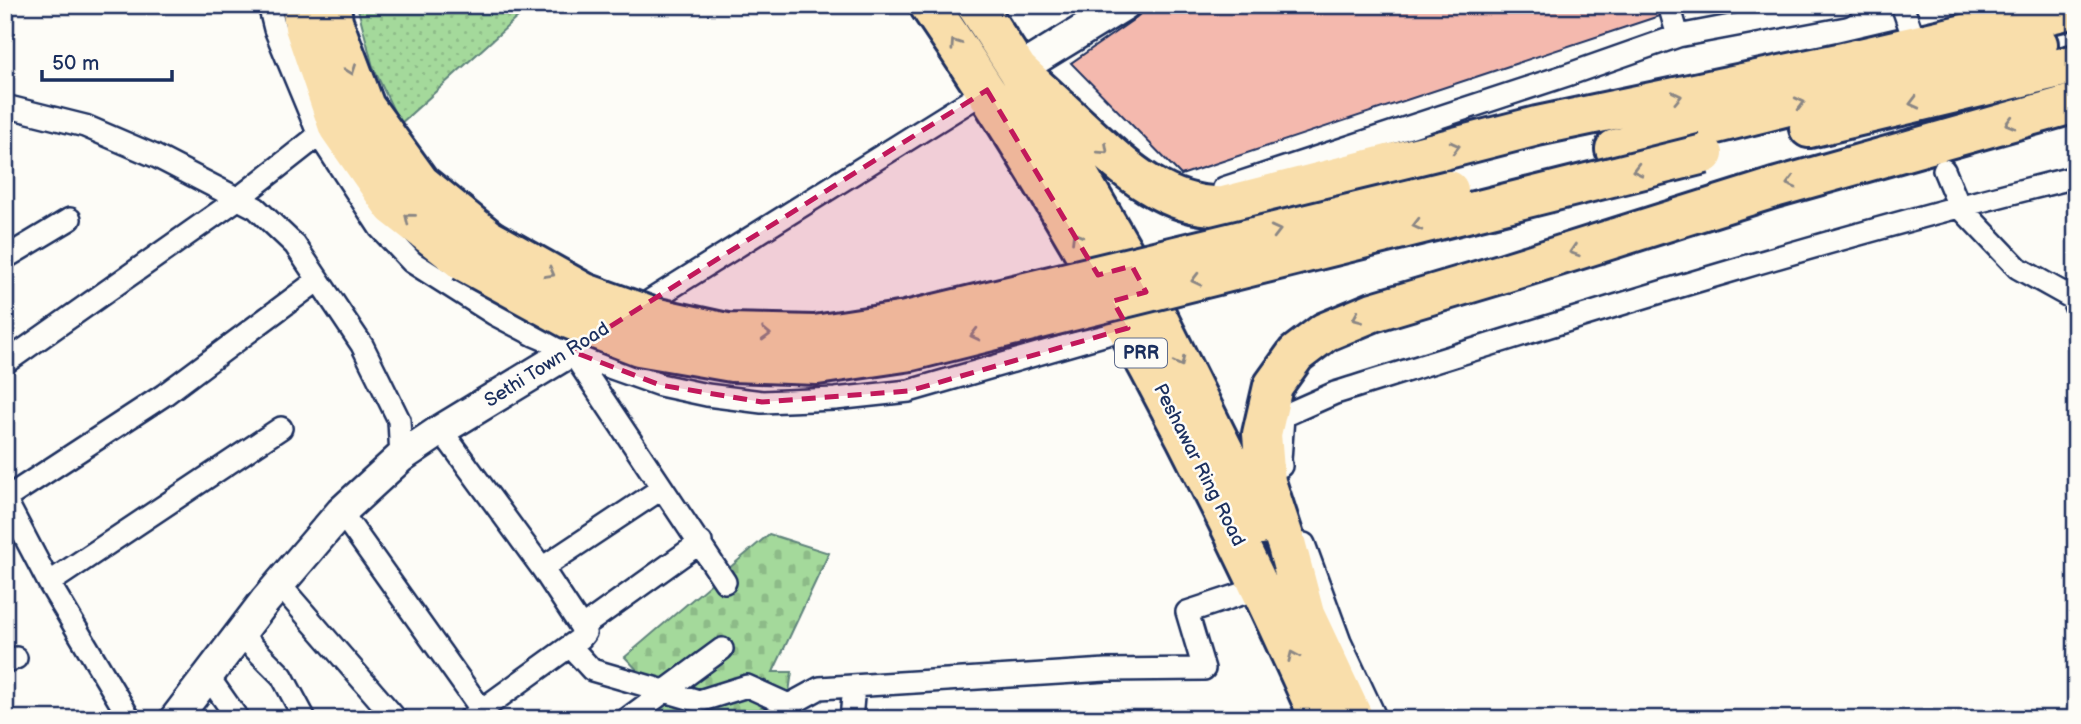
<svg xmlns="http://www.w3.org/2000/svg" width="2081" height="724" viewBox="0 0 2081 724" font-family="'Balsamiq Sans',sans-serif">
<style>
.grass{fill:url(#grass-dots);stroke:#60847c;stroke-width:2}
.cemetery{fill:url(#cemetery-stones);stroke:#60847c;stroke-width:2}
.building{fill:#f4b9ae;stroke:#1b2f5e;stroke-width:2}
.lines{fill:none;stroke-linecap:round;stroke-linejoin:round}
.street-casing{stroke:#1b2f5e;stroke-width:26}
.secondary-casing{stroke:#1b2f5e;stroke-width:35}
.highway-casing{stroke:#1b2f5e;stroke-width:44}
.street{stroke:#fdfcf7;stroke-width:21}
.secondary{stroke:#fdfcf7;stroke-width:30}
.highway{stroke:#f9deab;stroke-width:38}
.highway-bridge-casing{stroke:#1b2f5e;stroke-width:44;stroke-linecap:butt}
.highway-bridge{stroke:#f9deab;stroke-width:38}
.oneway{stroke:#8a8684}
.marked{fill:#c2185b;fill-opacity:0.2;stroke:#c2185b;stroke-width:5;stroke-dasharray:14 9;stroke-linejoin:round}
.labels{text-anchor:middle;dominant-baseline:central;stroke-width:5;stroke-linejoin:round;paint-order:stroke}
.shield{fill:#fdfcf7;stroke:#5f6c8c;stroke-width:2}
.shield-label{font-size:18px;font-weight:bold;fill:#1b2f5e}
.street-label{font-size:19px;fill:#1b2f5e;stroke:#fdfcf7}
</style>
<defs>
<pattern id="grass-dots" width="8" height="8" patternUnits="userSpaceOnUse" patternTransform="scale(1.75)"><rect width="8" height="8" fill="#a4d99b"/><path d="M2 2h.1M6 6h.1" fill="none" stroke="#8dbb88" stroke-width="1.8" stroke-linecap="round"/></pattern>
<pattern id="cemetery-stones" width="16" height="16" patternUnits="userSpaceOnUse" patternTransform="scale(1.75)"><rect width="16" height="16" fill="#a4d99b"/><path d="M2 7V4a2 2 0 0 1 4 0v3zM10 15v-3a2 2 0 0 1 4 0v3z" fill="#8dbb88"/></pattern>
</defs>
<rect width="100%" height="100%" fill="#fdfcf7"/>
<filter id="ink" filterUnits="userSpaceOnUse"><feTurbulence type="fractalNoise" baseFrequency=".0143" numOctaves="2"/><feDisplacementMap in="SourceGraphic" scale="14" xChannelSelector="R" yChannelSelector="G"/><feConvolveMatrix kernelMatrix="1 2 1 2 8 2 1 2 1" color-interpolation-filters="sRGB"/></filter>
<g filter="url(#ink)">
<path class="grass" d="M357,5H531L400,124L373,67Z"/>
<path class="cemetery" d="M769,534L829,553L773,672H792L785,719H605L655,689L625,657Z"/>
<path class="building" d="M1151,5H1656L1659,16L1181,175L1071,63L1133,20Z"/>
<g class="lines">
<defs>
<path id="street" d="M269,5L275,29L319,135L380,228L412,262L494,314L534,335L612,368L660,385L707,395L762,402L835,399L909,391L1128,328
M1669,5L1678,36
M1902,5L1910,28
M5,106L85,126L155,156L256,208L295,245L362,345L399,420L401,457
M1944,170L1959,206L2018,268L2072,298L2076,308
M1224,188L1567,75L1678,36L1842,5
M5,258L70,219
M632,312L987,90
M571,351L725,582
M5,363L239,198L319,135
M441,430L542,568L585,633L581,638L469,719
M1281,466L1280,460L1283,416L1335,393C1581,316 1826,238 2076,177
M341,512L481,709
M1304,544L1340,642L1330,666
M542,568L661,489
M49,583L281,428
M279,584L396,719
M581,628L701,542
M239,633L282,676L305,719
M1340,642L1376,719
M570,646L592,670L699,701L747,686L789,705L820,688L1106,670L1204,669L1187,612L1260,588
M5,662L16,658
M207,675L238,719
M130,719L49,583L5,499L164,395L318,280
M627,719L722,649
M851,719L854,686"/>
<path id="secondary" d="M1018,70L1124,5
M175,719L265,601L341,512L401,457L441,430L571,351"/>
<path id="highway" d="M301,5L304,27L338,127L393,206L463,261
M331,5L333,22L365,107L420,183L490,240
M929,5C1083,230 1210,470 1320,719
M976,5L1018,70L1135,272L1261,525
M1018,70C1039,90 1061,109 1082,129C1122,166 1165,209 1224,206L1537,126L1843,62L2076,8
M1809,128L2076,64
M1615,149L2038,44
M1294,591L1354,719
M1305,614L1287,546L1266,482L1262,434L1273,386L1296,354L1325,332L1373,312L1504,273L1774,188L2076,103"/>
</defs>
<use href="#street" class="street-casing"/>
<use href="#secondary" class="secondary-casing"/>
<use href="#highway" class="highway-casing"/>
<use href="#street" class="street"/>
<use href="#secondary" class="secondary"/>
<use href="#highway" class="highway"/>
<defs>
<path id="highway-bridge" d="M490,240L585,293L649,316L727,333L815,335L906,321L1449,190
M463,261L569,319L639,346L732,362L817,365L911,351L1704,154"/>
</defs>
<use href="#highway-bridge" class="highway-bridge-casing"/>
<use href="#highway-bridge" class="highway-bridge"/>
</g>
<defs><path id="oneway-chevron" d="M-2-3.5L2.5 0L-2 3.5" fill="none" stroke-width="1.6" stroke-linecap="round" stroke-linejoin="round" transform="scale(1.75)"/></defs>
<g class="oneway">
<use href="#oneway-chevron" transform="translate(955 44) rotate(-124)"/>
<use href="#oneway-chevron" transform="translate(351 70) rotate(70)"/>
<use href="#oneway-chevron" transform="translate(1677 97) rotate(-12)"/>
<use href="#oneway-chevron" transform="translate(1800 103) rotate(-14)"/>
<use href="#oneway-chevron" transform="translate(1914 103) rotate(166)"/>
<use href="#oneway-chevron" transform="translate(2010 123) rotate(165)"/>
<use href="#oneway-chevron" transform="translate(1455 147) rotate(-14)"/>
<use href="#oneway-chevron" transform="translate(1104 150) rotate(42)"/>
<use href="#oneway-chevron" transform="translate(1637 170) rotate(166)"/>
<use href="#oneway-chevron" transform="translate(1791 183) rotate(165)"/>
<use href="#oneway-chevron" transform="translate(409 218) rotate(-141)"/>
<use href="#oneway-chevron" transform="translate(1417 225) rotate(166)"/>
<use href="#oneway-chevron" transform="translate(1276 231) rotate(-14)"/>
<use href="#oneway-chevron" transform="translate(1076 237) rotate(-121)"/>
<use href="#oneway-chevron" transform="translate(1574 251) rotate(162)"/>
<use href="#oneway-chevron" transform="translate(550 273) rotate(29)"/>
<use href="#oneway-chevron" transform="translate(1196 280) rotate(166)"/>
<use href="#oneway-chevron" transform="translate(1357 318) rotate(157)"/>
<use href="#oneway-chevron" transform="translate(766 334) rotate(2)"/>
<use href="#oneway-chevron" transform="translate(975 335) rotate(166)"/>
<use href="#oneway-chevron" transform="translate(1180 362) rotate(63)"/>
<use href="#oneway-chevron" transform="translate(1293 656) rotate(-114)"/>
</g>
</g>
<path class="marked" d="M987,90L1098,275L1132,266L1146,292L1113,301L1128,328L909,391L762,402L660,385L571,351Z"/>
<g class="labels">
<rect class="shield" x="1115" y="338.5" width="52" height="29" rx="5"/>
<g class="shield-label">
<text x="1141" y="353">PRR</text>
</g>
<g class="street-label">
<text transform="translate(547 365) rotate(-32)">Sethi Town Road</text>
<text transform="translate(1199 465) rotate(63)">Peshawar Ring Road</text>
</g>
</g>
<rect width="2081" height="724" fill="none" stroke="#fdfcf7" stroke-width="28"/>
<rect x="14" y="14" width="2053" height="696" fill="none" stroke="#1b2f5e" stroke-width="2.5" filter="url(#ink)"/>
<path d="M42 70v10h130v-10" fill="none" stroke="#1b2f5e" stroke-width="3.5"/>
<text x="52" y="70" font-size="21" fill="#1b2f5e" stroke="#fdfcf7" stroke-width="5" paint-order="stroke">50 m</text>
</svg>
